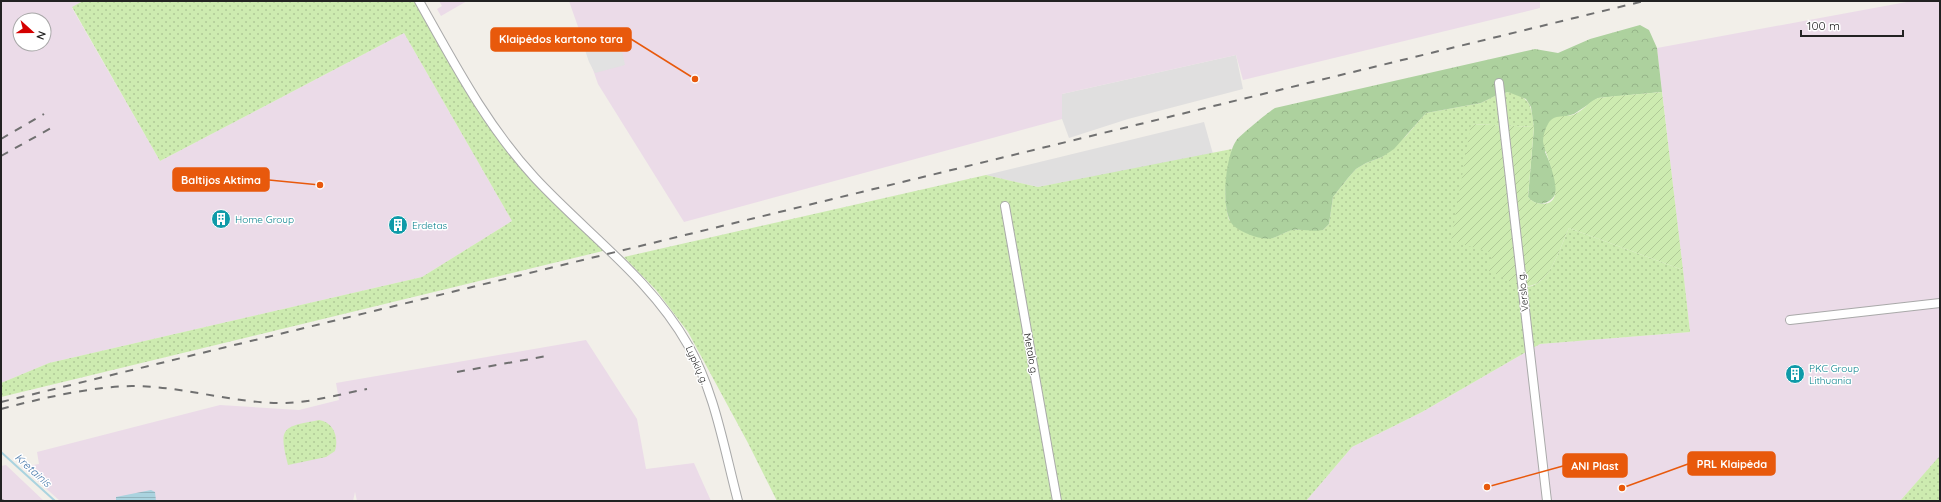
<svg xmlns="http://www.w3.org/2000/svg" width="1941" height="502" viewBox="0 0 1941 502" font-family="Quicksand,sans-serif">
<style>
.residential{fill:#e0dfdf}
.industrial{fill:#ebdbe8;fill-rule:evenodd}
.grass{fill:url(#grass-dots)}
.forest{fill:url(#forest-crowns)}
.garden{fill:url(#garden-furrows)}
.parking{fill:#e2e2e2}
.water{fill:url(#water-rules)}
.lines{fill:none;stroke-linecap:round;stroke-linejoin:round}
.stream{stroke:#aad3df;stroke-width:2}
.minor-casing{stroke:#a9a9a9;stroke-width:10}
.minor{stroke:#fff;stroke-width:8}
.rail{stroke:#707070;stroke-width:2;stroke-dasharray:8 8;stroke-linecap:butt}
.labels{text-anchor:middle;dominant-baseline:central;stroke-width:3;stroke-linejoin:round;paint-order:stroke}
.culture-label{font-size:10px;fill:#0d838f;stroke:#fff;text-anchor:start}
.street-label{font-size:10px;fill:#222;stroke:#fff}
.water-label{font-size:11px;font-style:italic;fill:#4a7aab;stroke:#fff}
.leader{fill:none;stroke:#e8590c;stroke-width:1.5}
.callout-dot{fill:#e8590c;stroke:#fff;stroke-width:1.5}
.callout{fill:#e8590c;stroke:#e8590c;stroke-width:1.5}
.callout-label{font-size:11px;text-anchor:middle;font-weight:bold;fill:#fff}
</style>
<defs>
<pattern id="grass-dots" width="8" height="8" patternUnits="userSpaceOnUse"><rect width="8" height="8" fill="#cdebb0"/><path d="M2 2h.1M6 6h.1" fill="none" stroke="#b0c997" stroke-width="1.8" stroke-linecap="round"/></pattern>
<pattern id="forest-crowns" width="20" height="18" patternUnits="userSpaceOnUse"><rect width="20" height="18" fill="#add19e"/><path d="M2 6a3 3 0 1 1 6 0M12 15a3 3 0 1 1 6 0" fill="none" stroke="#95b388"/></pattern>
<pattern id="garden-furrows" width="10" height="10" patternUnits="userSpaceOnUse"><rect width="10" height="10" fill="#cdebb0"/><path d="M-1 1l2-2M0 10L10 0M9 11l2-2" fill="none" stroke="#b0c997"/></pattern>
<pattern id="water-rules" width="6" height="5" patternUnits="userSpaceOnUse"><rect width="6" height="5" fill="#aad3df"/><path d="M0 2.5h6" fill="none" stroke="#92b5bf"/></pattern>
</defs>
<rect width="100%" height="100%" fill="#f2efe9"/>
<path class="residential" d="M1236,55L1243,89L1128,119L1069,138L1062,119V94Z
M1204,122L1213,154L1038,187L986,175Z"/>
<path class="industrial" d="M1,1H83L72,8L160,161L404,33L512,221L422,277L49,363L1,383ZM20,20H44V44H20Z
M439,1H467L441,16L437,9L442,6Z
M569,1H1540V8L1243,80L1236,55L1062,94V119L684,222L598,84Z
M1912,1H1940V456L1900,501H1306L1352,447L1422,412L1540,344L1690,332L1657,48Z
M586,340L637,419L646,469L694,463L711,501H357L355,492L353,501H60L22,467L39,464L37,452L220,405L299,410L339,400L336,383Z
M6,465L44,501H1V466Z"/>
<path class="grass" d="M83,1H414L495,136L525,173L607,250L1,397V383L49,363L422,277L512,221L404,33L160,161L72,7Z
M1508,92C1531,97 1531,105 1534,127L1471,124L1493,253L1527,287C1550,285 1560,247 1569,228L1683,270L1690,332L1540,344L1422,412L1352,447L1306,501H777L748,443L688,332L656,290L624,257L986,175L1038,187L1232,149C1227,172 1222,196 1229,220L1273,238L1291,230H1323L1329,224L1333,197L1348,178L1356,169L1366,163L1382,157L1406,136L1426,113L1481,103L1497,95Z
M319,420C334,422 339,438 335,451L326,457L288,465C278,426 283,427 319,420Z
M1940,456V501H1900L1937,459Z"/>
<path class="forest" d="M1640,25L1649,30L1657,48L1662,92L1598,98L1574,114L1567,116L1545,152C1551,166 1567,196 1545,203C1538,205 1532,202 1528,197L1534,127L1531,107L1526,99L1508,92L1497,95L1481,103L1426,113L1394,149L1382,157L1366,163L1356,169L1348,178L1333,197L1329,224L1323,230C1313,232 1304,229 1293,230C1286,231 1280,236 1273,238C1262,241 1242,233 1234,226C1219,213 1226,155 1236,141C1239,136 1270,111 1275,108L1535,49L1558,53L1590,39Z"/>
<path class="garden" d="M1662,92L1683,270L1569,228C1559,249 1548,294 1519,285C1508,282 1498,275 1488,270L1493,253L1451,241L1471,124L1534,127L1528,197C1532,201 1535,203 1541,204C1572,205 1544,154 1543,141C1543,136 1545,129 1548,124C1554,113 1566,118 1575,114C1584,110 1589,101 1598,98C1604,97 1611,97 1616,96C1632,95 1647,93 1662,92Z"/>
<path class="parking" d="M618,33L625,65L595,73L589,62L582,41Z"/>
<path class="water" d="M151,490L155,492L156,501H116V497Z"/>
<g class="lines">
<path class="stream" d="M1,452L55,501"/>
<defs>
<path id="minor" d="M419,1C454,63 486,125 535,178C586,233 651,279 688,345C715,392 724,449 738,501
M1499,83L1547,501
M1005,206L1057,501
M1790,320L1940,303"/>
</defs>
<use href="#minor" class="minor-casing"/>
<use href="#minor" class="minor"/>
<path class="rail" d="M1,139L44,114
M1,156L53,127
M457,372L547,356
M1,402L1644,1
M1,409C43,398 89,387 132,386C184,386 234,404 286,403C313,402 341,394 367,389
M1,500L4,501"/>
</g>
<defs>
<symbol id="building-disc" viewBox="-11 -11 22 22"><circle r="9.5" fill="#0f9aa8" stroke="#fff"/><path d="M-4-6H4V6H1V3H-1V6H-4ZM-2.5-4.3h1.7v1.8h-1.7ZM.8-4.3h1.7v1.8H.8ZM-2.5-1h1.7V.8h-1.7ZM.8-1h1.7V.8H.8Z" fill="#fff"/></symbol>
</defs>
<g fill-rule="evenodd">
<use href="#building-disc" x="210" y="208" width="22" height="22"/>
<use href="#building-disc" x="387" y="214" width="22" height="22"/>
<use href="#building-disc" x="1784" y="363" width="22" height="22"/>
</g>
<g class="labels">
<g class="culture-label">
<text x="235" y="219">Home Group</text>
<text x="412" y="225">Erdetas</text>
<text x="1809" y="368">PKC Group<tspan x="1809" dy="12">Lithuania</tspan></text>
</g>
<g class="street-label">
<text transform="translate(1523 292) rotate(-96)">Verslo g.</text>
<text transform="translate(1031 354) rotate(80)">Metalo g.</text>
<text transform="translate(697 365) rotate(66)">Lypkių g.</text>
</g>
<g class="water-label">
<text transform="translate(33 470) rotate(42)">Kretainis</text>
</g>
</g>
<path class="leader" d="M695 79L631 39M320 185L269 180M1622 488L1688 464M1487 487L1563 466"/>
<g class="callout-dot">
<circle cx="695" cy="79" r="4"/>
<circle cx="320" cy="185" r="4"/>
<circle cx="1622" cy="488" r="4"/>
<circle cx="1487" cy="487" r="4"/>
</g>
<g class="callout">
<rect x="491" y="28" width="140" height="23" rx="4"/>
<rect x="173" y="168" width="96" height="23" rx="4"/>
<rect x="1688" y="452" width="87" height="23" rx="4"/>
<rect x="1563" y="454" width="64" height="23" rx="4"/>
</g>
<g class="callout-label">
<text x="561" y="43">Klaipėdos kartono tara</text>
<text x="221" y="184">Baltijos Aktima</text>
<text x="1732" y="468">PRL Klaipėda</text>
<text x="1595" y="470">ANI Plast</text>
</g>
<rect width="1941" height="502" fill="none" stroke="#222222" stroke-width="4"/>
<g transform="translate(32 32) rotate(111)"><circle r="19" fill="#ffffff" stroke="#a7a7a7"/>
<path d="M0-3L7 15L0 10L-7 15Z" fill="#d40000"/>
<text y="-6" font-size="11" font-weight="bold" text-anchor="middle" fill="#222222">N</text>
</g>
<path d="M1801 30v6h102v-6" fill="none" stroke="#222222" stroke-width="2"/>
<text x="1807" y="30" font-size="12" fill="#222222" stroke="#ffffff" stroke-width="3" paint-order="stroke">100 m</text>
</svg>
